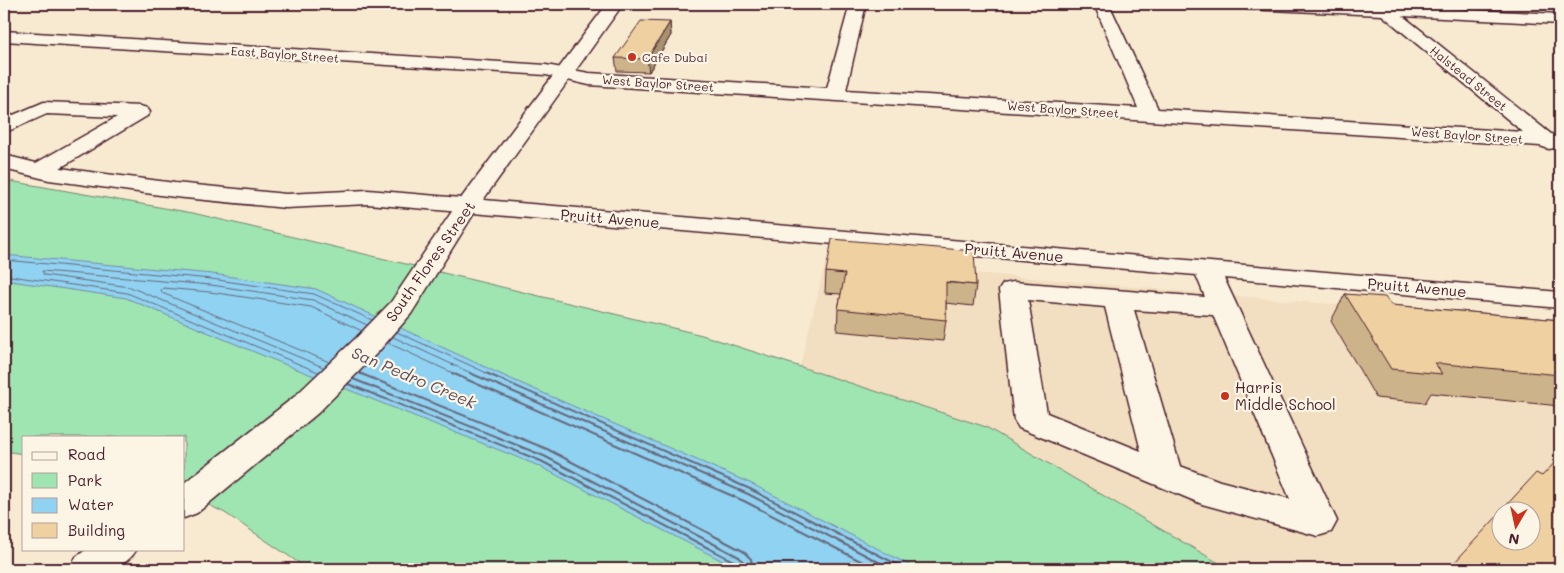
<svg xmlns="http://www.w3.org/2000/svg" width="1564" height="573" viewBox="0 0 1564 573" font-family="Mali,sans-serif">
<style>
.built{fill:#f2dec0;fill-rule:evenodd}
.green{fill:#9ee5b2;stroke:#74826e}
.water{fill:#90d2f1;stroke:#748aa2}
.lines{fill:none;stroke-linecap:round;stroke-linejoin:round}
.shore-far1{stroke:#66677a;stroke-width:1}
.shore{stroke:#66677a;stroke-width:2}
.minor-casing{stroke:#4a1f2b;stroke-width:3}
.major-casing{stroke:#4a1f2b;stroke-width:3}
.minor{fill:#fcf5e5;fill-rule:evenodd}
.major{fill:#fcf5e5;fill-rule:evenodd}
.wall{fill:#cdb38a;stroke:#4a1f2b}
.shaded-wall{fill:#a79271;stroke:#4a1f2b}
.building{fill:#eed0a1;stroke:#4a1f2b}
.poi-dot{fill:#c8321e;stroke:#fcf5e5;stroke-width:2}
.labels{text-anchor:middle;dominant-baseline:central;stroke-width:4.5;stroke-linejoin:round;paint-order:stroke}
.far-street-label{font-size:12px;fill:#4a1f2b;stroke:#fcf5e5}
.far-poi-label{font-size:12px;fill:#4a1f2b;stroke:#fcf5e5;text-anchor:start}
.street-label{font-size:15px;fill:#4a1f2b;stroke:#fcf5e5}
.poi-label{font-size:15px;fill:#4a1f2b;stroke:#fcf5e5;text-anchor:start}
.water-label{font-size:16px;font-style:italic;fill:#5c4c5c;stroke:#fcf5e5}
</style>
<rect width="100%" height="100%" fill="#f8ead1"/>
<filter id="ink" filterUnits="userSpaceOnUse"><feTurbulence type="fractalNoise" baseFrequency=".02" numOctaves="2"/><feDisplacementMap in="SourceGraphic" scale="10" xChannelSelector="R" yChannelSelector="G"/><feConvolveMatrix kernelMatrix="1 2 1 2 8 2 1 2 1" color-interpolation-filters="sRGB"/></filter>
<g filter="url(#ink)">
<path class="built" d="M826,260L1560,324V569H1228L800,366ZM1502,510H1532V540H1502Z"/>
<path class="green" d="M4,180L193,213L702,335L986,427L1229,569H308L225,513L184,493V437H24V454L4,451Z"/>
<path class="water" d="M4,255L212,274L316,289L511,379L752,484L917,569H738L539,466L264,356L126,298L4,280Z"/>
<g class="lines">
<path class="shore-far1" d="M4,260L211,279L314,294L372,320
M4,275L127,293L318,372
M397,332L489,374
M393,337L473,374
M388,343L455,374
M329,362L162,293L161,290L163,288L210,292L311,307L362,331
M323,367L130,287L44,275L42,271L211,285L313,300L367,325
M359,373L361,374"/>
<path class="shore" d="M359,373L547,449L743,551L751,559L753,569
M452,373L744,501L876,569
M470,373L748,494L892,569
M486,373L750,489L906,569
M353,379L544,456L739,557L744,563L745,569
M348,384L541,461L735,562L739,569"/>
<defs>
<path id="minor" d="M850,4H866L846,90L1138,108L1094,4H1109L1158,109L1523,132L1382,15L1247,9L1242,7L1239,4L1377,6L1384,4L1390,6L1560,14V24L1403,16L1551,134L1560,135V147L1549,149L1540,146L589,85L546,75L4,41V31L546,65L589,73L827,88Z
M44,102L140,106L147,108L150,112L147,116L60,168L175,183L286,194L368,190L1560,292V308L1224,278L1337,521L1331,532L1318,536L1202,504L1019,428L1014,420L999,290L1003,284L1013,282L1205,297L1196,275L368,204L286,208L175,197L49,180L4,169V155L36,163L117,117L47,114L4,133V119ZM1028,300L1105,307L1141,451L1047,413ZM1134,310L1213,315L1290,499L1220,481L1180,466Z"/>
<path id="major" d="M607,4H623L478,207L411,314L379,351L318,413L197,513L184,518V483L294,397L357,337L391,302L459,201Z
M87,549H137C123,573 98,569 70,569L76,557Z"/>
</defs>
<use href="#minor" class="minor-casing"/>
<use href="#major" class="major-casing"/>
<use href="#minor" class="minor"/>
<use href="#major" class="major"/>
</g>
<path class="wall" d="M670,22L671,35L649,72L617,71L615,58Z
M826,272L976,285L973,306L946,303V320L943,341L837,331L838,309L841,294L825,293Z
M1345,294L1391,305L1560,320V406L1431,393L1425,403L1376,398L1331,321Z
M1542,476L1560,569H1449L1453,564Z"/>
<path class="shaded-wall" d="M670,22L671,35L649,72L647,59Z"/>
<path class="building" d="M641,21L670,22L647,59L615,58Z
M832,239L974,251L976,285L946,282V320L838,309L845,274L826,272Z
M1345,294L1385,297L1391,305L1560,320V375L1435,363L1442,374L1391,369Z
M1560,457V569H1461L1453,564L1502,511V540H1532V510H1502L1536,473L1542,476Z"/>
</g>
<g class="poi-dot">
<circle cx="632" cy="57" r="5"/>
<circle cx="1225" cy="396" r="5"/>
</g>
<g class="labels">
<g class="far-street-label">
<text transform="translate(285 54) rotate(4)">East Baylor Street</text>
<text transform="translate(1469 78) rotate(39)">Halstead Street</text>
<text transform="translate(658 83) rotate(4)">West Baylor Street</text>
<text transform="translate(1063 109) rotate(4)">West Baylor Street</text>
<text transform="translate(1467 135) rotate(4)">West Baylor Street</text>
</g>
<g class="far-poi-label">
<text x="642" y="57">Cafe Dubai</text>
</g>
<g class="street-label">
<text transform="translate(610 218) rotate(5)">Pruitt Avenue</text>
<text transform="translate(1014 252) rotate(5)">Pruitt Avenue</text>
<text transform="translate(430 261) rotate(-55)">South Flores Street</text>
<text transform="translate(1417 287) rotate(5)">Pruitt Avenue</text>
</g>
<g class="poi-label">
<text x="1235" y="387">Harris<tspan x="1235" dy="17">Middle School</tspan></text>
</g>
<g class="water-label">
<text transform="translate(414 377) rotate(23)">San Pedro Creek</text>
</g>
</g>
<rect width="1564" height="573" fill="none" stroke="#fcf5e5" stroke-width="20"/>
<rect x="10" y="10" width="1544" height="553" fill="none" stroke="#4a1f2b" stroke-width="2" filter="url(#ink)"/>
<rect x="22" y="436" width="162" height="115" fill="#fcf5e5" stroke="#b59f9b"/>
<rect x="32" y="452" width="25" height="8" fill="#fcf5e5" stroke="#b59f9b"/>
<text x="68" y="460" font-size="15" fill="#4a1f2b">Road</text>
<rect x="32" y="473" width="25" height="15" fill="#9ee5b2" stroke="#b59f9b"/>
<text x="68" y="486" font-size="15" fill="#4a1f2b">Park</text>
<rect x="32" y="498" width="25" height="15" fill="#90d2f1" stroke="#b59f9b"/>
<text x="68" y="510" font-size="15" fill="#4a1f2b">Water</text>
<rect x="32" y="523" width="25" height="15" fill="#eed0a1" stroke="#b59f9b"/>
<text x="68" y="536" font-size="15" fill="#4a1f2b">Building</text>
<g transform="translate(1516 526) rotate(189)"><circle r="24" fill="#fcf5e5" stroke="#b59f9b"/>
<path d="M0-4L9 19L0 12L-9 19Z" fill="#c8321e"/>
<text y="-8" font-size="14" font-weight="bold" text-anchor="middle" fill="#4a1f2b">N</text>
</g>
</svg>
